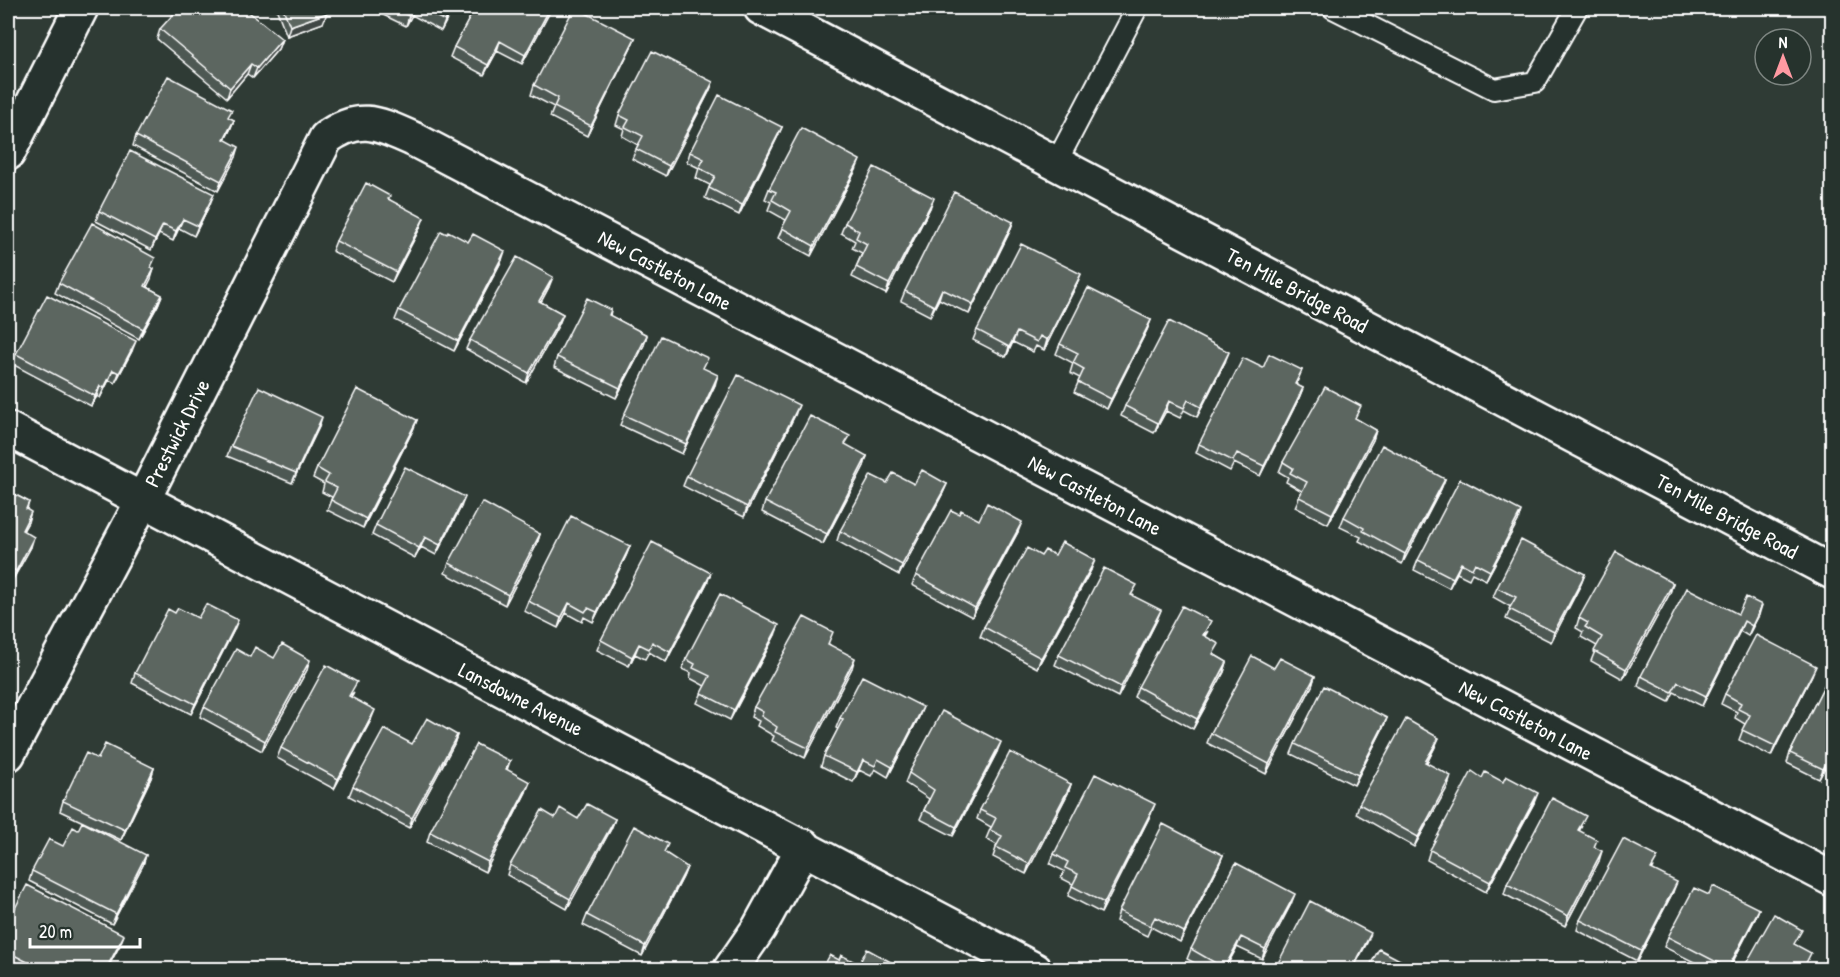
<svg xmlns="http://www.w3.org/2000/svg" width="1840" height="977" viewBox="0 0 1840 977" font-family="'Patrick Hand',sans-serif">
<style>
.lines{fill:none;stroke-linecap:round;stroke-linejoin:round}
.lane-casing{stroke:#fff;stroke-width:24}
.street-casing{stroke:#fff;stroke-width:38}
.secondary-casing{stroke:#fff;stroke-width:38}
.lane{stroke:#26332d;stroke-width:20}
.street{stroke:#26332d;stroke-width:33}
.secondary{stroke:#26332d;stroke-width:33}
.wall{fill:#4e5853;stroke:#fff;stroke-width:1.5}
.shaded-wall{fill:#404744;stroke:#fff;stroke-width:1.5}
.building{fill:#5b6661;stroke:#fff;stroke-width:1.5}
.labels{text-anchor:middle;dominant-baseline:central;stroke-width:6;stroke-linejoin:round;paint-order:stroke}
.street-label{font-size:21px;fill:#fff;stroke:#26332d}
</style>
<rect width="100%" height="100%" fill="#2f3b35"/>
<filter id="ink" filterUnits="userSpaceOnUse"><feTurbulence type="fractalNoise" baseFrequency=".0167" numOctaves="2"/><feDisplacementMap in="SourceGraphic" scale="12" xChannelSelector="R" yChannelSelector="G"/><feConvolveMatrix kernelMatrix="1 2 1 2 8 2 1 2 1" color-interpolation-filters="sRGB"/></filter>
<g filter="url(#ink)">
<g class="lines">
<defs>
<path id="lane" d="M1333,8L1494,89L1535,82L1577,8
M1056,163L1137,8"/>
<path id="street" d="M761,8L1832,572
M8,429L1035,970
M8,754L142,502L326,138C360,113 379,124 413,139L1832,879
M730,970L759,928L804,846"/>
<path id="secondary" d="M8,153L81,8"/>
</defs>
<use href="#lane" class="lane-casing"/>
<use href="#street" class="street-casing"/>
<use href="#secondary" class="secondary-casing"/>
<use href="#lane" class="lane"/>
<use href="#street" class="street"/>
<use href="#secondary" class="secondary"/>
</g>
<path class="wall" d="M276,8H325L323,23L287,36Z
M376,8H453L441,31L412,15L406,26L375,11Z
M475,8H552L522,64L497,51L484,75L450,57L454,47Z
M160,29L282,39L278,49L253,78L247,74L227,98L157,39Z
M635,38L631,47L587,136L550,117L554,107L531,95L534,85Z
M713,82L709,92L666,176L632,159L638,145L622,136L624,129L616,125L619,115Z
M229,118L234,120L230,130L225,140L236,157L218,191L133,146L136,136Z
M782,127L778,136L739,215L705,198L710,185L696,178L699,168L687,162L690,152Z
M856,170L811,256L778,238L786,220L768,210L771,202L765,199L769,189Z
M389,199L420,228L392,282L332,251L336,241Z
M210,204L194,236L179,228L173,241L159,234L151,250L96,221L99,211Z
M930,208L886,294L852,277L862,253L852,248L855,241L841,233L845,223Z
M1013,222L1010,231L969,314L939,299L930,316L901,301L905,291Z
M447,234L502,260L454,351L395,320L399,310Z
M152,268L154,269L147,287L162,295L158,305L139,339L55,293L59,283Z
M1077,284L1044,350L1036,346L1033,352L1013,342L1006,357L973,340L977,330Z
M549,287L541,302L563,314L559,324L526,383L466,349L470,340Z
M611,310L610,316L647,335L644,345L616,398L554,367L557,357Z
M1151,320L1147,330L1107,409L1074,392L1080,378L1070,373L1073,363L1056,354L1060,344Z
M132,351L115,383L109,380L100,398L97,396L91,406L12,364L16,354Z
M1225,362L1197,417L1184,410L1180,418L1166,411L1154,433L1121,416L1125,406Z
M1263,368L1302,370L1296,385L1303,388L1299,398L1260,476L1234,463L1230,471L1196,453L1199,444Z
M715,385L682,454L620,425L624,415Z
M795,415L744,517L683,486L687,476Z
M1356,419L1376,430L1373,440L1328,524L1295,507L1302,491L1286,482L1288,477L1279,472L1283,462Z
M417,420L413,430L363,528L327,510L332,497L322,492L324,484L313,478L317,468Z
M319,427L292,483L227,456L231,446Z
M867,456L864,466L823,544L762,512L765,502Z
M1445,479L1441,489L1402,564L1359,541L1361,537L1340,527L1344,517Z
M887,483L947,484L943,493L899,575L837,541L840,531Z
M8,491L29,502L27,509L28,522L23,531L31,547L12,581L8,579Z
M461,507L436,555L421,547L415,558L372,535L376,525Z
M959,514L1018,532L972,617L912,585L916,575Z
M1518,521L1486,580L1472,573L1469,579L1457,573L1449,588L1414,570L1418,560Z
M540,534L537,544L505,605L445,573L449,563Z
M630,546L626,556L593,622L584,617L582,622L566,613L558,628L524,611L528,601Z
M1055,555L1091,570L1037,668L980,637L984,627L1041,556Z
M1585,574L1581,584L1551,642L1506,619L1511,607L1493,597L1497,588Z
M707,583L666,662L649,652L645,659L635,654L629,666L597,650L601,640Z
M1673,583L1670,593L1623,679L1591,661L1597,646L1581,637L1583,632L1576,628L1579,618Z
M1133,595L1157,620L1118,697L1055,665L1059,655Z
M175,613L198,618L234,630L191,714L132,683L135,673Z
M1738,614L1759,615L1748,636L1740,631L1702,706L1674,692L1669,702L1638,686L1641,676Z
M1208,631L1205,636L1215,655L1227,662L1224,672L1193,729L1134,697L1138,687Z
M775,635L730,720L697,703L705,686L690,678L691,673L682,669L686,659Z
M829,644L852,668L805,758L772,741L774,736L757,726L759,721L751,717L754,707Z
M250,657L274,658L307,670L262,751L200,717L204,707Z
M1274,668L1315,676L1312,686L1266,774L1207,743L1211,733Z
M1833,668V766L1827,764L1819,779L1787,763L1790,753Z
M1812,675L1771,756L1739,740L1745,724L1735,718L1737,712L1721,704L1725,694Z
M354,692L351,697L371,720L334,789L277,758L281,748Z
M919,717L888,777L875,769L871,776L859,770L853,782L821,766L824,756L838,729L836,728L840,718Z
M1387,718L1383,728L1354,785L1291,754L1295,744Z
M457,735L454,744L409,828L349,796L353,786L412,744Z
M1435,747L1427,763L1448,786L1414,847L1356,814L1359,804Z
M997,752L953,836L920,819L924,810L929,799L905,783L909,773Z
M510,761L507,770L526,792L485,872L427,842L430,832Z
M154,768L151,778L121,840L60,811L63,801Z
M1482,778L1534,803L1486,892L1427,860L1430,850Z
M1071,784L1068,793L1026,874L993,857L997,845L986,839L991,827L977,819L980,810Z
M1151,814L1101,913L1068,896L1073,884L1061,878L1064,871L1050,864L1054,854Z
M555,818L615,819L611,829L567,909L507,875L510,865Z
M1582,826L1579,831L1595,847L1599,861L1565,926L1504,894L1507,884Z
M63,846L146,855L143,865L112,924L29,881L32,871Z
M1223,855L1219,865L1180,942L1151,927L1147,936L1116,921L1119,911Z
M687,867L683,877L642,956L583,925L587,915Z
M1654,867L1652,870L1673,892L1637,961L1577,930L1580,920Z
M1709,895L1759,909L1755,919L1729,969H1708L1664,947L1668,937Z
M1291,904L1262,959L1237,947L1225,969H1206L1187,959L1191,949Z
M8,922L120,945L107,969H19L8,964Z"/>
<path class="shaded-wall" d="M415,8L412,15L406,26L409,16Z
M452,8H453L441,31L445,21Z
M550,8H552L522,64L525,55Z
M327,13L323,23L287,36L290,26Z
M635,38L631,47L587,136L591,126Z
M282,39L278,49L253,78L257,68Z
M500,41L497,51L484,75L488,65Z
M251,64L247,74L227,98L230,88Z
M713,82L709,92L666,176L669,166Z
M234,120L230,130L220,149L224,139Z
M782,127L778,136L739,215L742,205Z
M239,147L236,157L218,191L221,181Z
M860,160L856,170L811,256L814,246Z
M214,194L210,204L194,236L198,226Z
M934,198L930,208L886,294L889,284Z
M424,218L420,228L392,282L396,272Z
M183,219L179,228L173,241L176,231Z
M1013,222L1010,231L969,314L973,304Z
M163,225L159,234L151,250L155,240Z
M505,251L502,260L454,351L458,341Z
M154,269L151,279L142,296L145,286Z
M1081,274L1077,284L1044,350L1047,340Z
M553,277L549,287L536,311L539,301Z
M942,289L939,299L930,316L934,306Z
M162,295L158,305L139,339L143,329Z
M563,314L559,324L526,383L529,373Z
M1151,320L1147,330L1107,409L1111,399Z
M1017,332L1013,342L1006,357L1009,347Z
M647,335L644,345L616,398L620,388Z
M136,341L132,351L115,383L119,373Z
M1229,352L1225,362L1197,417L1201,407Z
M113,370L109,380L100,398L104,388Z
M718,375L715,385L682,454L686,444Z
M100,386L97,396L91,406L95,396Z
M1303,388L1299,398L1260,476L1264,466Z
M1169,401L1166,411L1154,433L1158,423Z
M799,405L795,415L744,517L747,507Z
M322,417L319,427L292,483L296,473Z
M417,420L413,430L363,528L366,519Z
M1376,430L1373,440L1328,524L1332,514Z
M867,456L864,466L823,544L827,534Z
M1445,479L1441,489L1402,564L1405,554Z
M947,484L943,493L899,575L902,565Z
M465,497L461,507L436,555L440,545Z
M1521,511L1518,521L1486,580L1490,571Z
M31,512L28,522L18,540L22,530Z
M1022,522L1018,532L972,617L975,608Z
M540,534L537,544L505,605L508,595Z
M34,537L31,547L12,581L16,571Z
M425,537L421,547L415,558L419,548Z
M630,546L626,556L593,622L597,612Z
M1095,560L1091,570L1037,668L1041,658Z
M1461,563L1457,573L1449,588L1453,578Z
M711,573L707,583L666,662L670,652Z
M1585,574L1581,584L1551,642L1554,632Z
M1673,583L1670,593L1623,679L1626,669Z
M569,603L566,613L558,628L561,618Z
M1762,605L1759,615L1748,636L1752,626Z
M1161,610L1157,620L1118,697L1121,687Z
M238,620L234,630L191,714L195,704Z
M1744,621L1740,631L1702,706L1706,696Z
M779,625L775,635L730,720L734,710Z
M639,644L635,654L629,666L632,657Z
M855,658L852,668L805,758L808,748Z
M310,660L307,670L262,751L265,741Z
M1227,662L1224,672L1193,729L1197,719Z
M1816,666L1812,675L1771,756L1775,746Z
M1315,676L1312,686L1266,774L1269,764Z
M923,707L919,717L888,777L892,767Z
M375,710L371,720L334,789L338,779Z
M1387,718L1383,728L1354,785L1358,775Z
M457,735L454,744L409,828L412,818Z
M1439,738L1435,747L1422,772L1425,762Z
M1001,742L997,752L953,836L956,827Z
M1831,754L1827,764L1819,779L1823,769Z
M863,760L859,770L853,782L857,772Z
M154,768L151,778L121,840L125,830Z
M1451,776L1448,786L1414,847L1418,837Z
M530,782L526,792L485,872L488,862Z
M1071,784L1068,793L1026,874L1029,864Z
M1538,793L1534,803L1486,892L1490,882Z
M1155,804L1151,814L1101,913L1104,903Z
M615,819L611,829L567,909L570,899Z
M1602,851L1599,861L1565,926L1568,916Z
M146,855L143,865L112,924L116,914Z
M1223,855L1219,865L1180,942L1184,932Z
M687,867L683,877L642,956L645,946Z
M1677,882L1673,892L1637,961L1641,951Z
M1295,894L1291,904L1262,959L1265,949Z
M1759,909L1755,919L1729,969H1728Z
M1371,933L1367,943L1353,969H1352Z
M124,935L120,945L107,969H106Z
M1241,937L1237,947L1225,969H1224Z"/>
<path class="building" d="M179,8H244L282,39L257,68L251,64L230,88L160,29Z
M283,8H325L327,13L290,26Z
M392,8H414L409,16Z
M419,8H452L445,21Z
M475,8H550L525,55L500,41L488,65L454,47Z
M574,8H576L635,38L591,126L554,107L558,98L534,85Z
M652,51L713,82L669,166L636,149L643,136L625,127L629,120L619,115Z
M168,76L232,110L228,117L234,120L224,139L239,147L221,181L136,136Z
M719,95L782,127L742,205L709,188L715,176L699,168L704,159L690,152Z
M801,128L860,160L814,246L782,228L791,211L772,200L776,192L769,189Z
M130,151L214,194L198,226L183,219L176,231L163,225L155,240L99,211Z
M874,167L934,198L889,284L856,267L867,244L856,238L859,231L845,223Z
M366,183L390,196L388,199L424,218L396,272L336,241Z
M954,192L1013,222L973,304L942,289L934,306L905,291Z
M92,223L155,258L151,267L154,269L145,286L162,295L143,329L59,283Z
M441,231L447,234L448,231L468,242L473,234L505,251L458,341L399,310Z
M1021,244L1081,274L1047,340L1040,336L1037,342L1017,332L1009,347L977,330Z
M517,257L553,277L539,301L563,314L529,373L470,340Z
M1088,288L1151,320L1111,399L1078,382L1084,369L1073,363L1078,353L1060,344Z
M47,295L136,341L119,373L113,370L104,388L100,386L95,396L16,354Z
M587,298L611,310L609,315L647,335L620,388L557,357Z
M1169,321L1229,352L1201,407L1188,400L1184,408L1169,401L1158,423L1125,406Z
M661,336L708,358L703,368L718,375L686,444L624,415Z
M1269,354L1302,370L1295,384L1303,388L1264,466L1237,453L1233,461L1199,444L1243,358L1263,368Z
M738,375L799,405L747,507L687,476Z
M259,387L322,417L296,473L231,446Z
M1325,387L1361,406L1355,418L1376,430L1332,514L1299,497L1307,482L1290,473L1293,468L1283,462Z
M357,389L417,420L366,519L331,500L337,488L325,482L329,475L317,468Z
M810,416L850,436L845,444L867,456L827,534L765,502Z
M1382,445L1445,479L1405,554L1363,531L1364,528L1344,517Z
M405,467L465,497L440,545L425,537L419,548L376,525Z
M922,470L947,484L902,565L840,531L871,475L887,483L893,473L914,484Z
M1460,479L1521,511L1490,571L1475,563L1472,569L1461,563L1453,578L1418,560Z
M8,491L29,502L26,509L31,512L22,530L34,537L16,571L8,567Z
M482,502L540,534L508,595L449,563Z
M987,503L1022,522L975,608L916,575L951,510L959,514L961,510L979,520Z
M571,516L630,546L597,612L588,608L585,612L569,603L561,618L528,601Z
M1521,540L1585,574L1554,632L1509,609L1516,597L1497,588Z
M652,542L711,573L670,652L652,642L649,649L639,644L632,657L601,640Z
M1062,542L1095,560L1041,658L984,627L1027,548L1041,556L1045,550L1055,555Z
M1616,552L1673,583L1626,669L1594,651L1602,637L1585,627L1588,623L1579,618Z
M1104,568L1137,585L1131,595L1161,610L1121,687L1059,655Z
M1687,588L1738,614L1746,597L1762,605L1752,626L1744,621L1706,696L1678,682L1672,692L1641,676Z
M720,594L779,625L734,710L701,693L710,676L693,668L695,664L686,659Z
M206,604L238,620L195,704L135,673L168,609L175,613L178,608L198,618Z
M1182,606L1211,621L1203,635L1219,644L1213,654L1227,662L1197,719L1138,687Z
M804,617L833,632L828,644L855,658L808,748L775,732L777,727L761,716L763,712L754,707Z
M1756,635L1816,666L1775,746L1742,730L1750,715L1738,709L1741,703L1725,694Z
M282,644L310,660L265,741L204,707L236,649L250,657L255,647L274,658Z
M1252,656L1274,668L1280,658L1315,676L1269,764L1211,733Z
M326,665L357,682L349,696L375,710L338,779L281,748Z
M1833,668V755L1831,754L1823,769L1790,753Z
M862,676L923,707L892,767L878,759L875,766L863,760L857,772L824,756L843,719L840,718Z
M1324,686L1387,718L1358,775L1295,744Z
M942,711L1001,742L956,827L924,810L934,790L909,773Z
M427,718L457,735L412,818L353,786L384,729L412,744Z
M1406,719L1439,738L1425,762L1451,776L1418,837L1359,804Z
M105,744L154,768L125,830L63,801L86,753L98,759Z
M476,744L510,761L506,769L530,782L488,862L430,832Z
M1010,752L1071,784L1029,864L996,847L1002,836L990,830L996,818L980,810Z
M1472,771L1482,778L1485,772L1503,782L1506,776L1538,793L1490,882L1430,850Z
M1095,774L1155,804L1104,903L1072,886L1078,874L1065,868L1068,862L1054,854Z
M1552,798L1586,816L1578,830L1597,840L1594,847L1602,851L1568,916L1507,884Z
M587,804L615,819L570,899L510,865L542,810L555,818L560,808L578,819Z
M82,822L146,855L116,914L32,871L49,839L63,846L73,827L78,830Z
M1163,824L1223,855L1184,932L1155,917L1150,926L1119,911Z
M634,826L668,844L664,852L687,867L645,946L587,915Z
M1623,839L1658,857L1651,869L1677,882L1641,951L1580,920Z
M1236,863L1295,894L1265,949L1241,937L1224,968L1191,949Z
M27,885L124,935L106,969H41L8,952V922Z
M1713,886L1759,909L1728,968L1668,937L1694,888L1709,895Z
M1310,901L1371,933L1352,969H1281L1276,967Z
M1774,914L1802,930L1794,944L1811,953L1806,963L1818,969H1743Z
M867,949L900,967L899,969H822L830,955L839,960L841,955L859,964Z
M1379,949L1417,969H1368Z"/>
</g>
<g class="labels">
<g class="street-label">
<text transform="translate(665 270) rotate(28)">New Castleton Lane</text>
<text transform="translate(1297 290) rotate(28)">Ten Mile Bridge Road</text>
<text transform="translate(177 433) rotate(-63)">Prestwick Drive</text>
<text transform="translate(1095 495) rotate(28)">New Castleton Lane</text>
<text transform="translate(1727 516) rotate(28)">Ten Mile Bridge Road</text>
<text transform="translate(521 699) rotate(27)">Lansdowne Avenue</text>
<text transform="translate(1526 720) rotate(28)">New Castleton Lane</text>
</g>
</g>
<rect width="1840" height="977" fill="none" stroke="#26332d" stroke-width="30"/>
<rect x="15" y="15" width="1810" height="947" fill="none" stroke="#fff" stroke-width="2" filter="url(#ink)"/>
<g transform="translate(1783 57)"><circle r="28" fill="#26332d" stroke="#7d8581" stroke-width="1.5"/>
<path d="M0-4.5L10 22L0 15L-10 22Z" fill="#ff9aa2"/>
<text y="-9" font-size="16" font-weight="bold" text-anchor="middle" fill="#ffffff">N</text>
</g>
<path d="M30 938v9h110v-9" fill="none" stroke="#ffffff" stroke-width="3"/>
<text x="39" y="938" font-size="18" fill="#ffffff" stroke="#26332d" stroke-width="4.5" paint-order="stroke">20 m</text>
</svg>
